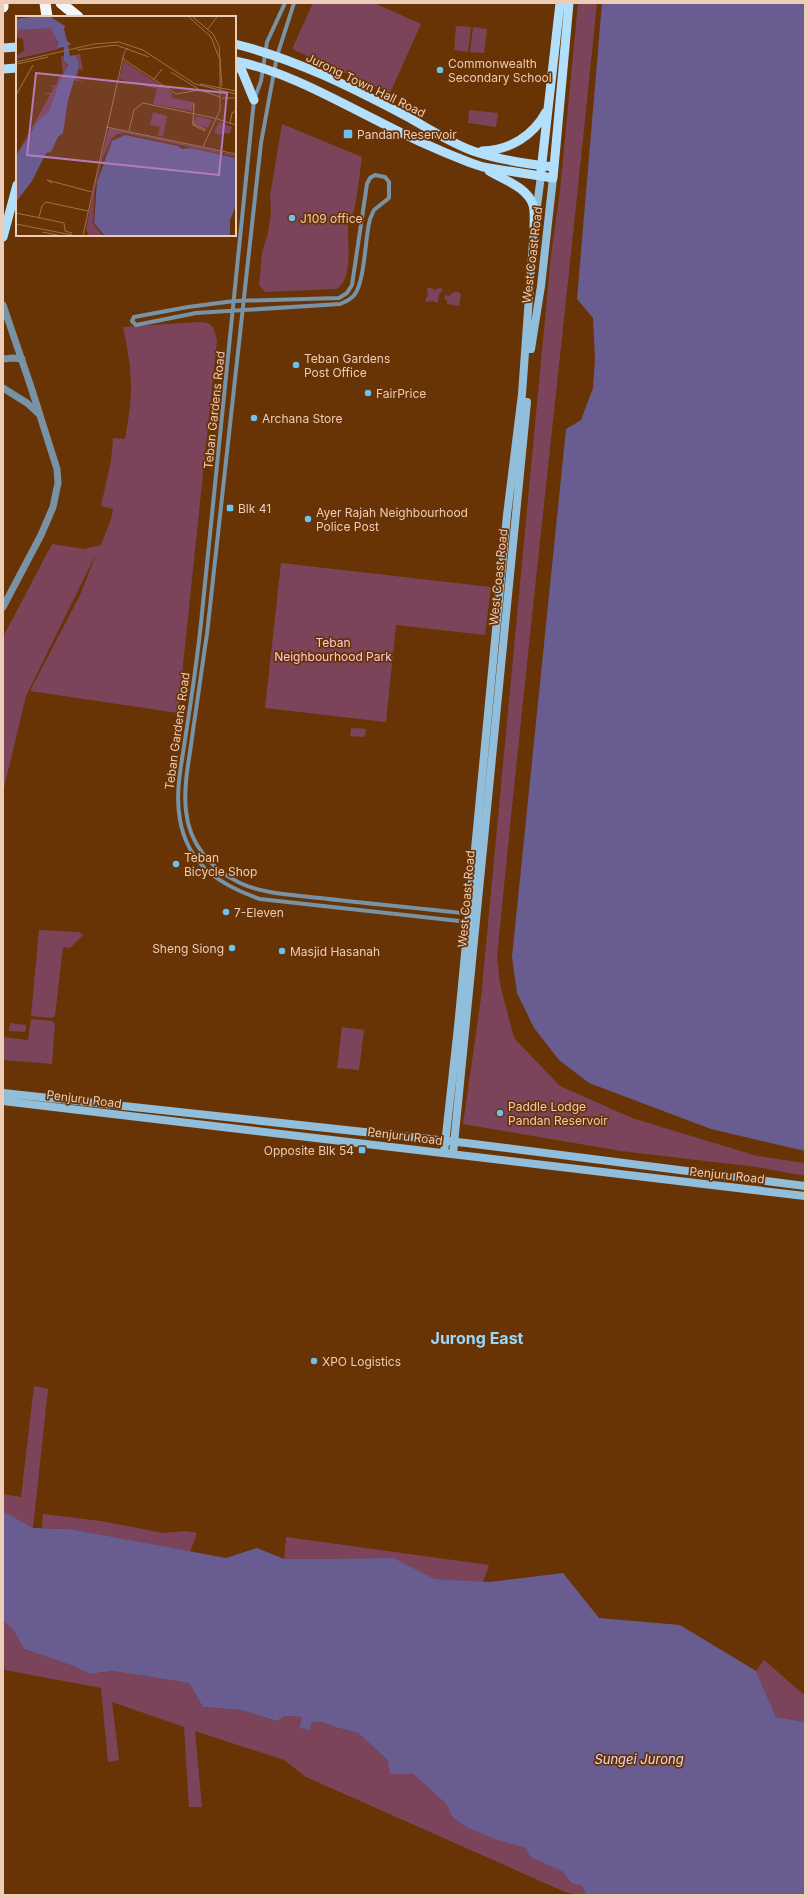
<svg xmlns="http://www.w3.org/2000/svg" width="808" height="1898" viewBox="0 0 808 1898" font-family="Inter,sans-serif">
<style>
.green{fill:#7b445a}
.water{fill:#695c90}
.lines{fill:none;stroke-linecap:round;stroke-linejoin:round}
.minor{stroke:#7793a5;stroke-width:4}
.tertiary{stroke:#7793a5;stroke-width:7}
.secondary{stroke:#91bfdb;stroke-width:8}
.primary{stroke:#b1dffc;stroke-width:9}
.motorway{stroke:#f5f5f5;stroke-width:11}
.poi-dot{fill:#6cc3f2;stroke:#683406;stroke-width:1.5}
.labels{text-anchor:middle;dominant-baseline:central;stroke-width:3.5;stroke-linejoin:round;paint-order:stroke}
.poi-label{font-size:12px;fill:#edccb8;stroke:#683406;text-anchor:start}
.street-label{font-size:12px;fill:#edccb8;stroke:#683406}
.park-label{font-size:12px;fill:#fec7db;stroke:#683406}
.water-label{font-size:13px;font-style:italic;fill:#e0dafa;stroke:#683406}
.district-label{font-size:16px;font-weight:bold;fill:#9ad7fb;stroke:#683406}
.inset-road{fill:none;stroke:#9d714d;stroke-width:1}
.view{fill:#b47cbc;fill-opacity:0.15;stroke:#b47cbc;stroke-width:2}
.inset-edge{fill:none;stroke:#edccb8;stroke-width:2}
</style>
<rect width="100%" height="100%" fill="#683406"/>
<path class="green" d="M313,3H374L421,24L390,93L292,49Z
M578,3H597C565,321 528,639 497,957L500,984L514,1038L560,1086L632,1118L757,1156L805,1163V1176L756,1167L621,1151L463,1124L481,998L551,255L560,191Z
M456,26L471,27L468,52L454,50Z
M473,27L487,29L484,53L470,52Z
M469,110L498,113L496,127L468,123Z
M282,124L362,157C360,170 356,217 348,225C347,241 354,280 336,289L265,292L259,285L262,253L268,233L271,212L270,196Z
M440,287L443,290L439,294L438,303L433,301L425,302L428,294L427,288H431L436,290Z
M454,292H459L461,295L459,306L447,304V300L444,299L445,295L449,296Z
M200,322L208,323L213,327L217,340L178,713L30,691L80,595L97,552L26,696L3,792V637L52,544L84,549L101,545L111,519L113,509L101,506L111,461L113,438L125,439C128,422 131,404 131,386C131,366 127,346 123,327Z
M281,563L491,587L485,635L396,625L386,722L265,708Z
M351,728L366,729L365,737L350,736Z
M39,930L79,932L83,935L70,948L63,947L55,1016L51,1018L31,1016Z
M31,1019L52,1021L55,1024L52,1064L3,1060V1037L28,1040Z
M10,1023L26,1025L25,1032L9,1031Z
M342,1027L364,1030L359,1070L337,1068Z
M34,1386L48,1389L33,1528L3,1511V1494L21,1497Z
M43,1514L101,1521L163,1533L186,1531L197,1533L190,1552L70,1529L42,1528Z
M286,1537L489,1565L483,1582L435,1579L394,1558L284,1559Z
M3,1621L13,1628L24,1649L73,1666L89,1674L113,1671L189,1683L203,1707L241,1710L277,1721L285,1716L302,1717L301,1728L311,1723L322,1722L338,1728L358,1733L389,1760L390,1774H413L446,1804L453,1818L468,1828L494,1839L525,1848L530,1857L563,1872L571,1883L582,1886L586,1894L589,1895H577L565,1892L306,1777L284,1760L195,1731L202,1807H189L184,1727L112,1702L119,1760L108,1762L101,1688L5,1670L3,1666Z
M764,1660L802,1693L805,1694V1722L776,1717L756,1671Z"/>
<path class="water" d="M602,3H805V1151L711,1129L589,1083L559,1060L534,1028L517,993L512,957L566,429L581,420L593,388L595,359L593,318L577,299Z
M3,1511L33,1528L70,1529L226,1558L257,1548L284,1559L394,1558L435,1579L490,1582L563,1573L599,1618L680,1625L756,1671L776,1717L805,1722V1895H589L586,1894L582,1886L571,1883L563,1872L530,1857L525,1848L494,1839L468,1828L453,1818L446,1804L413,1774H390L388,1760L358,1733L338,1728L322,1722L311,1723L310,1730L300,1728L302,1717L285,1716L277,1721L241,1710L203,1707L189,1683L113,1671L89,1674L73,1666L24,1649L13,1629L3,1621Z"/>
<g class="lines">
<path class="minor" d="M285,3L267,42L261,81L254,100C237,274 220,448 201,623C197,662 191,701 185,740C181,767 175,793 180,820C188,865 220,885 260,899L468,922
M294,3L277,56L261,143L207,634C202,666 198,698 193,730C190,757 183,784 186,811C189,844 211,869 240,883C263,894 294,895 320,898C370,904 420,908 470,914
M375,175L385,177L389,182V198L374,210L370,219C365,237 365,280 355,294C352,299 345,302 340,304L196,313L136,325L132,321L134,317L188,307L234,301L339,298L347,293L352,285L367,184L370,178Z"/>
<path class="tertiary" d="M3,305L31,387L57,469L58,483L53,507L41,535L3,607
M3,359L13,358L22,359
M3,388L27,403L39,414"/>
<path class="secondary" d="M531,349L541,286L553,178
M3,1093L466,1143L805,1186
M3,1101L805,1196
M444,1153L458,1027L507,515L522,394L534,228L541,176
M453,1154L527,402"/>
<path class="primary" d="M235,44C295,59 351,87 406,116C428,128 449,142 473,151C499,160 527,164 554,167
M3,48L17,47
M235,61C284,71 328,96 372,118C404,135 437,150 471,163L483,167L553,178L569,3
M235,63L242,71L254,100
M3,69L17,68
M482,151C510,150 533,136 546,112
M489,171C504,180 527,187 533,205C535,212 534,221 534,228
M541,171L560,3
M3,237L17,185"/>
<path class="motorway" d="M45,3L47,17
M61,3L78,17
M3,7V3"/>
</g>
<g class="poi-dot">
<circle cx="440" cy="70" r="4"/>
<rect x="343" y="129" width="10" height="10" rx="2"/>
<circle cx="292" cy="218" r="4"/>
<circle cx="296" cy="365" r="4"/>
<circle cx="368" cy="393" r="4"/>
<circle cx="254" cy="418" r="4"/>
<rect x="226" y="504" width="8" height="8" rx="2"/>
<circle cx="308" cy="519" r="4"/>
<circle cx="176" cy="864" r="4"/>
<circle cx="226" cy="912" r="4"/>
<circle cx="232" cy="948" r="4"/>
<circle cx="282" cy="951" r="4"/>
<circle cx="500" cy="1113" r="4"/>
<rect x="358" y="1146" width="8" height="8" rx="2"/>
<circle cx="314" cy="1361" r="4"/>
</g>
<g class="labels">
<g class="poi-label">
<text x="448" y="63">Commonwealth<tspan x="448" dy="14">Secondary School</tspan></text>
<text x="357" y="134">Pandan Reservoir</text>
<text x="300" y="218">J109 office</text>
<text x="304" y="358">Teban Gardens<tspan x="304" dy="14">Post Office</tspan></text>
<text x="376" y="393">FairPrice</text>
<text x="262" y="418">Archana Store</text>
<text x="238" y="508">Blk 41</text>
<text x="316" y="512">Ayer Rajah Neighbourhood<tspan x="316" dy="14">Police Post</tspan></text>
<text x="184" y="857">Teban<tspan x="184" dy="14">Bicycle Shop</tspan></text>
<text x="234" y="912">7-Eleven</text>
<text x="224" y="948" text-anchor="end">Sheng Siong</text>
<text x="290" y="951">Masjid Hasanah</text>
<text x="508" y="1106">Paddle Lodge<tspan x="508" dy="14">Pandan Reservoir</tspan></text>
<text x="354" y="1150" text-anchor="end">Opposite Blk 54</text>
<text x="322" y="1361">XPO Logistics</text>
</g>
<g class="street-label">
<text transform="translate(366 85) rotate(26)">Jurong Town Hall Road</text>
<text transform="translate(532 255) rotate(-83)">West Coast Road</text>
<text transform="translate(214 410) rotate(-84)">Teban Gardens Road</text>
<text transform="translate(498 577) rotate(-84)">West Coast Road</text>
<text transform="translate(177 731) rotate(-82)">Teban Gardens Road</text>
<text transform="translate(466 899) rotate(-85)">West Coast Road</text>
<text transform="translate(84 1099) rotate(7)">Penjuru Road</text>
<text transform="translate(405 1136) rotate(7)">Penjuru Road</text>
<text transform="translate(727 1175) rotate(6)">Penjuru Road</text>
</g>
<g class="park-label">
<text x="333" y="642">Teban<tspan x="333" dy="14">Neighbourhood Park</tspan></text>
</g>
<g class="water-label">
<text x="639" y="1759">Sungei Jurong</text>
</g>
<g class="district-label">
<text x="477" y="1338">Jurong East</text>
</g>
</g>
<g transform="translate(16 16)">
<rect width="220" height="220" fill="#683406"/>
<path d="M24,11L34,12L40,22L43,33L0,43V40L8,35L7,23L0,21V14ZM64,38L67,54L63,53L60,63L71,67L57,64L62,47L60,39ZM45,40L50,41L51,54L42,69L33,95L14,116L0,143V139L34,79L27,77H35L38,71L32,70L40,69L43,60L47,58ZM108,45L156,77L155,82L177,86L176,95L137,88L141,73L103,63ZM137,96L151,100L147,121L142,119L144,111L134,109ZM180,100L196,104L191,112L178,108ZM203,106L216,111L214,118L206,117L204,119L198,116ZM93,112L220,139V141L109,117L101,118L96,122L87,141L79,173L77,207L86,219H73L70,214L78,171Z" fill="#7b445a"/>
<path d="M14,1H35L49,10L48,13L51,25L55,28L52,30L54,40L60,39L63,49L52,84L47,117L42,121L35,136L30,137L16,165L0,186L1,139L22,105L33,95L42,69L52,49L48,44V31L42,32V26L34,12L0,14V3ZM109,119L162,130L166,133L175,132L220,142V189L214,205V219H88L78,207L81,166L96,125Z" fill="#695c90"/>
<path class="inset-road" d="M173,1L195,21L204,44V94L187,131M177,1L197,18L203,30L206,70M191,14L201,1M61,34L100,29L133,41M106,42L160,78L183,74M0,46L78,28L103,26L127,34L179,68L220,78M1,48L32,41M155,56L184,74M138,63L146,53M184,68L220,75M184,74L204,81M0,79L17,49M206,82H220M178,87L177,108L189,113V115L177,109ZM214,108L216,97L220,95M90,111L220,138M113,115L118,94L127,87L198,102L220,109M36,167L31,164L76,176M0,197L48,207L49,215L56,217M23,201L26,190L30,186L72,195M0,208L56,219M26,216L42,219M67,219L108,37L112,32"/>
<path class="view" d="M20,57L211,77L203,159L11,139Z"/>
<rect width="220" height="220" class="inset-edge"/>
</g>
<rect width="808" height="1898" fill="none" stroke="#edccb8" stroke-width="8"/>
</svg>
